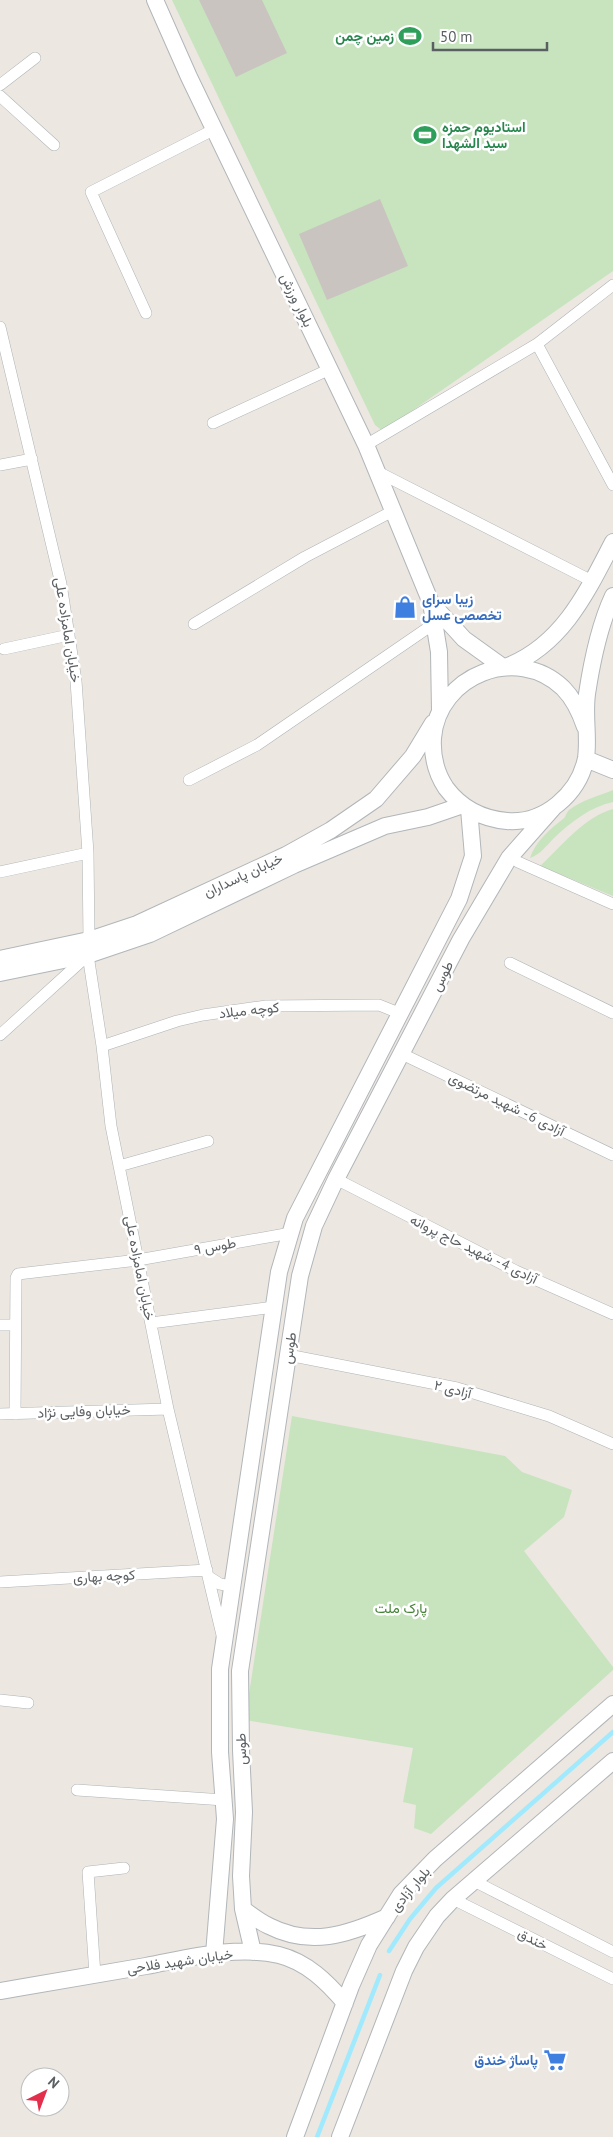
<svg xmlns="http://www.w3.org/2000/svg" width="613" height="2137" viewBox="0 0 613 2137" font-family="'PT Sans',Vazirmatn,sans-serif">
<style>
.green{fill:#c7e4be}
.lines{fill:none;stroke-linecap:round;stroke-linejoin:round}
.stream{stroke:#a1eafd;stroke-width:4.5}
.building{fill:#cac4c0}
.street-casing{stroke:#afb4b6;stroke-width:12}
.secondary-casing{stroke:#b1b6b9;stroke-width:18}
.street{stroke:#fff;stroke-width:11}
.secondary{stroke:#fff;stroke-width:16}
.labels{text-anchor:middle;dominant-baseline:central;stroke-width:5;stroke-linejoin:round;paint-order:stroke}
.leisure-label{font-size:14px;font-weight:bold;fill:#27864d;stroke:#fff;text-anchor:end}
.street-label{font-size:14px;fill:#5a5f62;stroke:#fff}
.shop-label{font-size:14px;font-weight:bold;fill:#366cbe;stroke:#fff;text-anchor:start}
.park-label{font-size:14px;fill:#458437;stroke:#fff}
</style>
<rect width="100%" height="100%" fill="#ece7e1"/>
<path class="green" d="M172,0H613V271L386,429H380L375,425Z
M613,790V802C590,807 571,822 554,838C547,845 540,855 530,858C535,842 550,829 563,819C566,817 566,813 569,810C582,800 599,796 613,790Z
M613,809V896L540,866C562,846 584,817 613,809Z
M292,1416L505,1456L522,1472L572,1490L564,1517L524,1551L613,1667V1670L431,1834L414,1828L416,1805L403,1802L413,1748L245,1720Z"/>
<g class="lines">
<path class="stream" d="M389,1951L410,1919L436,1888L613,1732
M317,2137L380,1975"/>
</g>
<path class="building" d="M199,0H262L287,53L236,77Z
M380,199L408,266L327,300L299,234Z
M407,596L412,610L405,614L398,604Z"/>
<g class="lines">
<defs>
<path id="street" d="M0,85L35,58
M0,96L54,145
M146,313L91,192L215,129
M0,327L61,584L76,681L88,853L89,940
M537,344L613,285
M213,423L330,369
M366,445L537,344L613,485
M0,465L32,459
M378,472L592,581
M194,624L305,557L393,511
M4,649L69,635
M189,780L257,745L435,623
M518,862L613,904
M0,872L88,853
M88,955L102,1046L111,1126L168,1409L222,1635
M510,963L613,1013
M0,1035L87,956
M102,1046L177,1021L203,1015L266,1006L379,1005L399,1013
M402,1054L613,1155
M119,1166L208,1141
M336,1179L516,1271L613,1314
M151,1323L274,1307
M0,1325H15
M288,1355L457,1388L549,1416L613,1444
M0,1414L168,1409
M15,1414L16,1278L18,1274L138,1260L291,1233
M209,1577L220,1584L231,1586
M0,1582L207,1570
M0,1700L28,1703
M77,1790L224,1800
M474,1881L613,1952
M453,1899L613,1979
M95,1975L88,1872L124,1868"/>
<path id="secondary" d="M155,0L189,77L366,445L431,603L439,652L440,711
M431,603L464,639L503,667
M508,666C563,644 587,592 613,542
M585,727C580,712 574,699 563,688C517,644 438,675 433,738C432,755 436,773 446,788C461,808 483,819 507,821C544,824 579,794 586,758C589,737 584,716 587,694C592,661 599,626 613,596
M586,759L613,770
M0,959L89,940L137,924L286,855L331,830L376,799L413,756L433,723
M0,973L88,955L150,934L294,865L385,826L428,817L463,805
M243,1909C251,1915 260,1922 269,1926C310,1947 347,1935 387,1917
M253,1952L243,1909L241,1876L244,1812L241,1750L240,1671L300,1276L314,1226L336,1179L461,939L509,858L554,807
M214,1954L225,1819L220,1752V1669L279,1272L295,1218L459,899L473,856L469,809
M0,1991C49,1983 98,1974 146,1966C189,1958 236,1945 279,1955C307,1962 327,1982 345,2003
M295,2137L351,1986L369,1945L401,1894L435,1859L613,1704
M340,2137L404,1971L416,1947L437,1916L453,1899L613,1761"/>
</defs>
<use href="#street" class="street-casing"/>
<use href="#secondary" class="secondary-casing"/>
<use href="#street" class="street"/>
<use href="#secondary" class="secondary"/>
</g>
<defs>
<symbol id="stadium-bare" viewBox="-9 -9 18 18"><path d="M0-5a6.5 5 0 1 0 0 10a6.5 5 0 1 0 0-10ZM-3.5-1.8h7v3.6h-7Z" fill="#2e9e5b" stroke="#fff" stroke-width="2.5" paint-order="stroke"/></symbol>
<symbol id="shop-bare" viewBox="-9 -9 18 18"><path d="M-5-2.5h2.3a2.7 3.5 0 0 1 5.4 0H5L5.5 6h-11ZM-1.5-2.5h3a1.5 2.3 0 0 0-3 0Z" fill="#3f7fe0" stroke="#fff" stroke-width="2.5" paint-order="stroke"/></symbol>
<symbol id="supermarket-bare" viewBox="-9 -9 18 18"><path d="M-6-5.5h2.5l.6 2H6L4.5 2H-2.5L-4.4-4H-6ZM-1.5 3.2a1.3 1.3 0 1 0 .1 0ZM3 3.2a1.3 1.3 0 1 0 .1 0Z" fill="#3f7fe0" stroke="#fff" stroke-width="2.5" paint-order="stroke"/></symbol>
</defs>
<g fill-rule="evenodd">
<use href="#stadium-bare" x="394" y="20" width="32" height="32"/>
<use href="#stadium-bare" x="409" y="119" width="32" height="32"/>
<use href="#shop-bare" x="389" y="591" width="32" height="32"/>
<use href="#supermarket-bare" x="539" y="2044" width="32" height="32"/>
</g>
<g class="labels">
<g class="leisure-label">
<text x="394" y="36">زمین چمن</text>
<text x="442" y="127" text-anchor="start">استادیوم حمزه<tspan x="442" dy="16">سید الشهدا</tspan></text>
</g>
<g class="street-label">
<text transform="translate(297 300) rotate(64)">بلوار ورزش</text>
<text transform="translate(68 630) rotate(81)">خیابان امامزاده علی</text>
<text transform="translate(243 875) rotate(-25)">خیابان پاسداران</text>
<text transform="translate(442 976) rotate(-63)">طوس</text>
<text transform="translate(249 1010) rotate(-6)">کوچه میلاد</text>
<text transform="translate(507 1104) rotate(26)">آزادی 6 - شهید مرتضوی</text>
<text transform="translate(215 1246) rotate(-10)">طوس ۹</text>
<text transform="translate(474 1249) rotate(26)">آزادی 4 - شهید حاج پروانه</text>
<text transform="translate(140 1268) rotate(79)">خیابان امامزاده علی</text>
<text transform="translate(289 1348) rotate(-81)">طوس</text>
<text transform="translate(453 1389) rotate(14)">آزادی ۲</text>
<text transform="translate(84 1411) rotate(-2)">خیابان وفایی نژاد</text>
<text transform="translate(104 1576) rotate(-3)">کوچه بهاری</text>
<text transform="translate(241 1749) rotate(-92)">طوس</text>
<text transform="translate(410 1889) rotate(-50)">بلوار آزادی</text>
<text transform="translate(533 1939) rotate(27)">خندق</text>
<text transform="translate(180 1961) rotate(-8)">خیابان شهید فلاحی</text>
</g>
<g class="shop-label">
<text x="422" y="599">زیبا سرای<tspan x="422" dy="16">تخصصی عسل</tspan></text>
<text x="538" y="2060" text-anchor="end">پاساژ خندق</text>
</g>
<g class="park-label">
<text x="401" y="1608">پارک ملت</text>
</g>
</g>
<g transform="translate(45 2092) rotate(42)"><circle r="24" fill="#ffffff" stroke="#bdbfc0"/>
<path d="M0-4L9 19L0 12L-9 19Z" fill="#e42f4c"/>
<text y="-8" font-size="14" font-weight="bold" text-anchor="middle" fill="#5a5f62">N</text>
</g>
<path d="M433 42v8h114v-8" fill="none" stroke="#5a5f62" stroke-width="2.5"/>
<text x="440" y="42" font-size="15" fill="#5a5f62" stroke="#ffffff" stroke-width="4" paint-order="stroke">50 m</text>
</svg>
